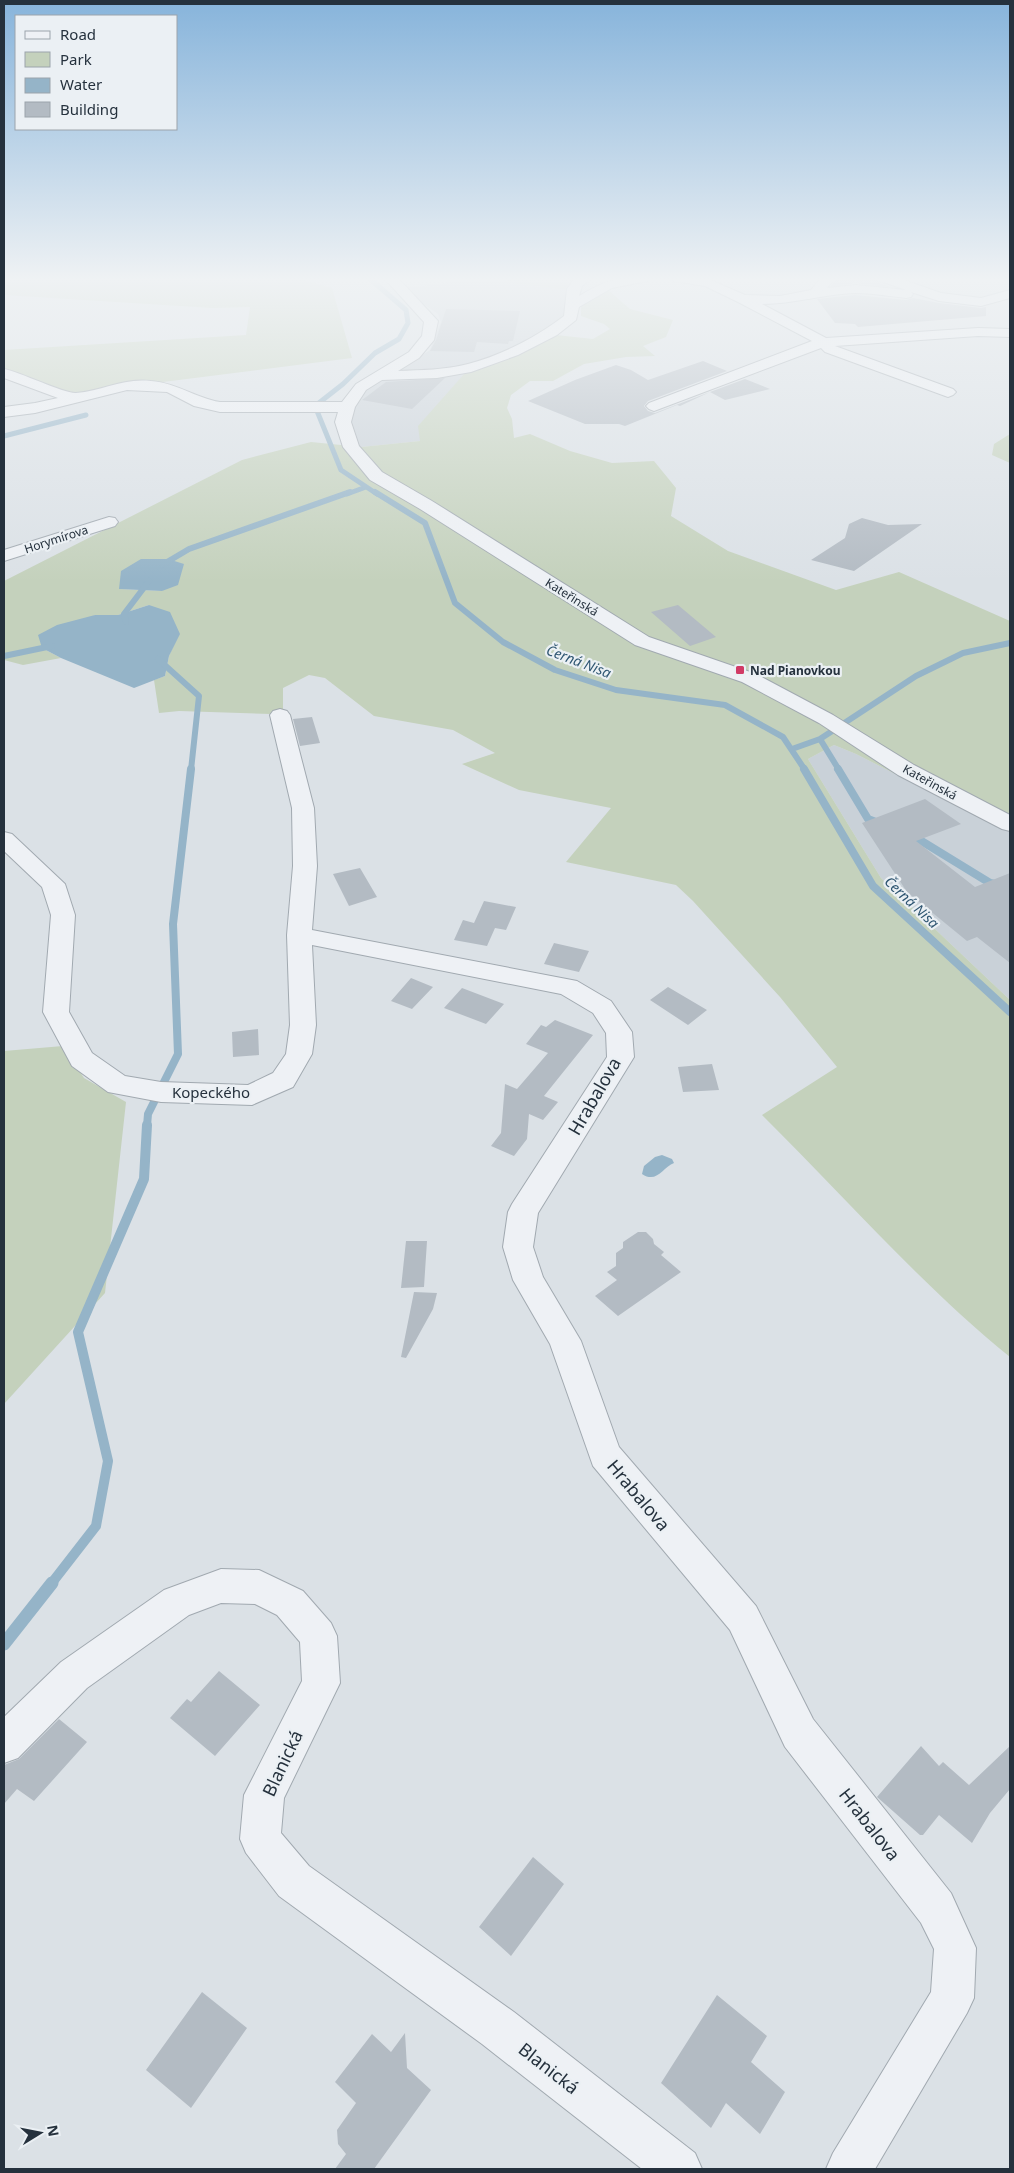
<svg xmlns="http://www.w3.org/2000/svg" width="1014" height="2173" viewBox="0 0 1014 2173" font-family="'Noto Sans',sans-serif">
<style>
.built{fill:#c9d1d8}
.green{fill:#c4d1bc;fill-rule:evenodd}
.water{fill:#95b4c8}
.lines{fill:none;stroke-linecap:round;stroke-linejoin:round}
.stream-far4{stroke:#95b4c8;stroke-width:5}
.stream-far3{stroke:#95b4c8;stroke-width:6}
.stream-far2{stroke:#95b4c8;stroke-width:8}
.stream-far1{stroke:#95b4c8;stroke-width:10}
.stream{stroke:#95b4c8;stroke-width:13}
.building{fill:#b3bbc3}
.minor-casing{stroke:#a1a9b0;stroke-width:2}
.minor{fill:#eef1f5;fill-rule:evenodd}
.poi-dot{fill:#d13a65;stroke:#ebf0f4;stroke-width:2}
.labels{text-anchor:middle;dominant-baseline:central;stroke-width:4.5;stroke-linejoin:round;paint-order:stroke}
.far-street-label{font-size:12px;fill:#25313d;stroke:#ebf0f4}
.far-poi-label{font-size:12px;font-weight:bold;fill:#25313d;stroke:#ebf0f4;text-anchor:start}
.far-water-label{font-size:14px;font-style:italic;fill:#2e5571;stroke:#ebf0f4}
.street-label{font-size:15px;fill:#25313d;stroke:#ebf0f4}
.near-street-label{font-size:18px;fill:#25313d;stroke:#ebf0f4}
</style>
<rect width="100%" height="100%" fill="#dbe1e6"/>
<path class="built" d="M454,282H499L568,290L565,301L566,315L420,441L361,447L353,436L350,413L359,398L371,386L388,378L430,350L441,322L438,314L408,293L406,288Z
M834,745L856,754L982,818L1010,829V1000L881,878L808,759Z"/>
<path class="green" d="M4,278H295L332,288L352,358L68,394L4,375V350L246,335L250,307L212,308L4,295Z
M513,278H577L568,283V290L502,282Z
M607,289L630,309L673,320L666,337L643,346L655,356L626,357L584,364L553,381H530L511,395L507,408L512,419L514,438L530,434L570,451L612,463L654,461L676,488L671,516L728,551L836,590L899,572L1010,621V829L982,818L856,754L834,745L808,759L881,878L1010,1000V1357C920,1284 844,1196 762,1115L837,1067L780,997L693,901L676,885L566,862L611,808L519,790L462,764L495,753L453,730L374,716L325,678L309,675L283,688V718L271,714L179,711L159,713L154,680L165,676L169,656L175,642L149,605L118,615H95L42,648L61,658L23,665L4,660V581L242,460L311,442L361,447L420,441L418,426L465,373L513,356L556,335L593,339L610,329L604,324L581,316V305ZM184,564L162,591L120,589Z
M1010,434V463L992,455L994,444Z
M63,1046L84,1078L126,1102L105,1293L4,1404V1051Z"/>
<path class="water" d="M141,559H168L184,564L178,585L162,591L119,589L121,571Z
M149,605L170,612L180,634L169,656L165,676L134,688L61,658L42,648L38,635L57,625L95,615H118Z
M662,1155L672,1159L674,1163C663,1167 657,1184 642,1174L644,1166L655,1157Z"/>
<g class="lines">
<path class="stream-far4" d="M369,278L406,310L408,323L399,339L375,353L343,384L315,406L341,470L377,494
M4,436L86,415
M347,494L366,487"/>
<path class="stream-far3" d="M375,492L425,523L455,603L503,642L555,670L616,690L725,705L783,737L805,770
M162,565L189,549L350,492
M126,622L124,614L149,581
M4,656L52,646
M158,659L199,696L191,770
M820,739L839,770
M792,749L820,739L916,676L963,653L1010,643"/>
<path class="stream-far2" d="M804,769L873,886L1010,1012
M838,769L868,819L881,824
M910,834L990,883L1010,887
M147,1126L148,1114L178,1054L173,924L191,769"/>
<path class="stream-far1" d="M51,1584L96,1526L108,1461L78,1332L144,1179L147,1125"/>
<path class="stream" d="M4,1644L52,1583"/>
</g>
<path class="building" d="M837,278H876L879,283L890,287L856,283L831,286Z
M855,295L906,300L913,298L939,303L981,308L986,307V316L858,327L855,324L835,323L817,299Z
M446,309L520,311L513,341H509L508,344L477,342L474,352L430,351L436,340Z
M703,361L727,371L648,401L644,406L648,411L655,413L710,392L680,406L677,405L625,426L619,424H585L528,401L575,380L616,365L631,370L648,380Z
M445,378L412,409L362,400L386,382Z
M745,379L770,389L725,400L710,392Z
M862,518L888,525L922,524L854,571L811,560L845,538L849,524Z
M678,605L716,637L690,646L651,612Z
M312,717L320,743L300,746L293,719Z
M925,799L961,824L916,841L975,887L1010,873V963L977,937L967,941L907,892L862,823Z
M360,868L377,897L349,906L333,874Z
M484,901L516,907L506,930L495,928L487,946L454,940L463,920L474,923Z
M554,943L589,951L579,972L544,964Z
M411,978L433,987L412,1009L391,1001Z
M668,987L707,1010L688,1025L650,1000Z
M462,988L504,1004L486,1024L444,1008Z
M555,1020L593,1035L544,1096L558,1102L543,1120L529,1114L527,1139L514,1156L491,1146L501,1133L505,1084L517,1089L548,1053L526,1044L541,1025L546,1027Z
M258,1029L259,1055L233,1057L232,1032Z
M712,1064L719,1090L683,1092L678,1067Z
M638,1232H646L653,1239L654,1244L664,1252L661,1255L681,1272L618,1316L595,1296L617,1280L607,1272L616,1266V1253L623,1248V1242Z
M406,1241H427L424,1287L401,1288Z
M414,1292L437,1293L433,1309L406,1358L401,1357Z
M219,1671L260,1705L215,1756L170,1718L187,1699L191,1702Z
M59,1719L87,1742L34,1801L17,1789L4,1804V1765L19,1759Z
M921,1746L939,1766L943,1762L969,1785L1010,1746V1789L990,1813L972,1843L939,1815L923,1835H920L877,1797Z
M533,1857L564,1884L511,1956L479,1927Z
M202,1992L247,2028L191,2108L146,2070Z
M717,1995L767,2036L751,2062L785,2092L760,2134L726,2103L711,2128L661,2083Z
M405,2033L407,2068L431,2090L374,2169H335L346,2154L338,2144L337,2130L356,2103L335,2082L372,2034L391,2052Z"/>
<g class="lines">
<defs>
<path id="minor" d="M384,278H398L438,321L434,340L419,358L398,371C421,370 445,370 468,364C502,355 537,337 564,316L567,289L575,278H592L582,286L579,296C608,279 615,278 649,278L647,281L612,288L579,307L576,320L557,335L518,355L471,372L437,378L382,380L366,390L355,407L351,422L359,446L382,472L432,501L649,637L756,674L833,715L914,765L1010,815V831L1002,829L898,775L819,723L742,682L635,645L420,509L370,480L343,447L335,422L338,412H220L194,406L167,392L127,390L35,413L4,417V407L35,403L58,398L4,378V369C20,372 65,394 76,393C103,391 122,378 151,381C177,383 196,398 220,402H342L356,384L409,352L422,336L424,322Z
M671,278L708,279L745,295L780,296L811,290L821,278H835L827,288L856,285L906,290L880,281L878,278H898L941,293L981,298L1010,290V298L981,306L939,301L911,292L913,294L911,297L906,298C889,296 872,293 855,293C824,294 793,304 762,304L826,338L978,328L1010,329V337L978,336L835,346L953,389L956,392L953,395L948,397L825,352L821,348L654,411L649,409L646,406L649,403L812,341L738,302L705,286L673,281Z
M109,517L115,518L118,522L115,526L4,561V550Z
M280,709L287,711L290,715L314,808L317,866L312,930L577,981L611,1001L632,1032L634,1057L538,1213L533,1247L543,1277L581,1341L619,1447L756,1606L813,1719L951,1893L976,1948L974,1998L967,2013L875,2169H826L833,2153L931,1992L934,1949L921,1923L785,1747L730,1630L593,1466L550,1344L513,1280L503,1247L508,1212L512,1204L607,1057L606,1033L593,1013L561,994L312,945L316,1025L312,1054L293,1087L252,1105L161,1102L108,1092L72,1066L43,1012L51,915L42,887L4,851V832L12,834L65,884L75,915L69,1012L92,1053L125,1076L161,1082L248,1085L273,1073L286,1054L290,1025L287,935L293,866L292,808L270,715L273,711Z
M221,1569L259,1570L303,1591L331,1623L337,1636L340,1683L284,1798L281,1833L309,1866L514,2012L695,2153L702,2169H642L482,2044L279,1896L246,1853L240,1839L244,1795L302,1681L300,1642L277,1615L255,1604L221,1603L189,1615L87,1688L18,1758L4,1763V1717L61,1662L164,1590Z"/>
</defs>
<use href="#minor" class="minor-casing"/>
<use href="#minor" class="minor"/>
</g>
<linearGradient id="sky" x2="0" y2="1"><stop stop-color="#87b4db"/><stop offset="0.48" stop-color="#eff2f4"/><stop offset="1" stop-color="#eff2f4" stop-opacity="0"/></linearGradient>
<rect width="1014" height="582" fill="url(#sky)"/>
<rect class="poi-dot" x="735" y="665" width="10" height="10" rx="2.5"/>
<g class="labels">
<g class="far-street-label">
<text transform="translate(56 539) rotate(-18)">Horymírova</text>
<text transform="translate(572 597) rotate(32)">Kateřinská</text>
<text transform="translate(930 782) rotate(29)">Kateřinská</text>
</g>
<g class="far-poi-label">
<text x="750" y="670">Nad Pianovkou</text>
</g>
<g class="far-water-label">
<text transform="translate(579 661) rotate(21)">Černá Nisa</text>
<text transform="translate(912 902) rotate(43)">Černá Nisa</text>
</g>
<g class="street-label">
<text x="211" y="1092">Kopeckého</text>
</g>
<g class="near-street-label">
<text transform="translate(594 1096) rotate(-60)">Hrabalova</text>
<text transform="translate(639 1495) rotate(50)">Hrabalova</text>
<text transform="translate(282 1763) rotate(-65)">Blanická</text>
<text transform="translate(870 1824) rotate(52)">Hrabalova</text>
<text transform="translate(549 2068) rotate(38)">Blanická</text>
</g>
</g>
<rect width="1014" height="2173" fill="none" stroke="#25313d" stroke-width="10"/>
<rect x="15" y="15" width="162" height="115" fill="#ebf0f4" stroke="#9ca4ab"/>
<rect x="25" y="31" width="25" height="8" fill="#eef1f5" stroke="#9ca4ab"/>
<text x="60" y="40" font-size="15" fill="#25313d">Road</text>
<rect x="25" y="52" width="25" height="15" fill="#c4d1bc" stroke="#9ca4ab"/>
<text x="60" y="65" font-size="15" fill="#25313d">Park</text>
<rect x="25" y="78" width="25" height="15" fill="#95b4c8" stroke="#9ca4ab"/>
<text x="60" y="90" font-size="15" fill="#25313d">Water</text>
<rect x="25" y="102" width="25" height="15" fill="#b3bbc3" stroke="#9ca4ab"/>
<text x="60" y="115" font-size="15" fill="#25313d">Building</text>
<g transform="translate(40 2133) rotate(80)" stroke="#ebf0f4" stroke-width="4" paint-order="stroke">
<path d="M0-4L9 19L0 12L-9 19Z" fill="#25313d"/>
<text y="-8" font-size="14" font-weight="bold" text-anchor="middle" fill="#25313d">N</text>
</g>
</svg>
